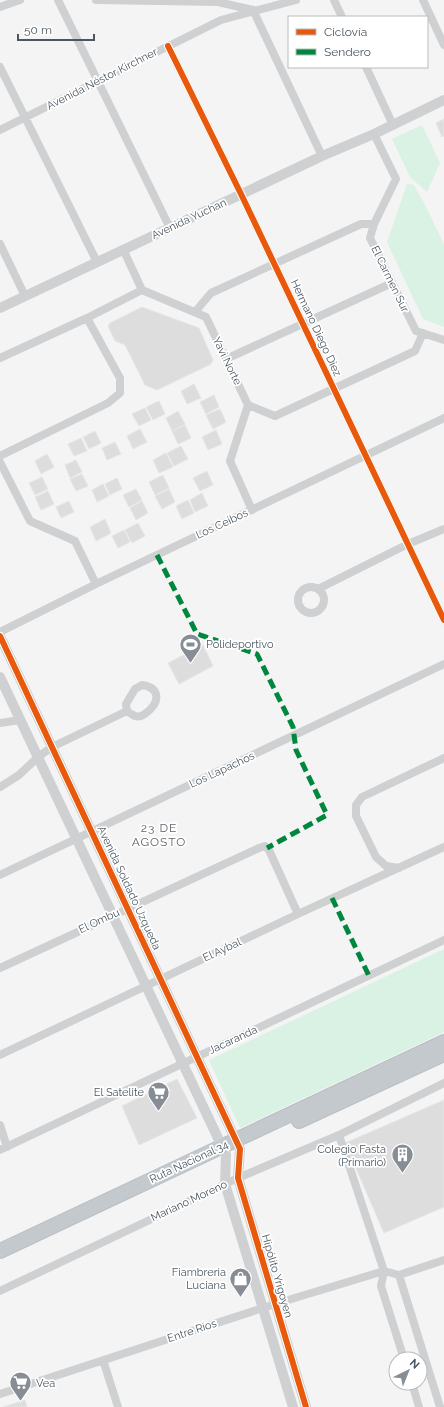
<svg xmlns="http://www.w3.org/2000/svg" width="444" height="1407" viewBox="0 0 444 1407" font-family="Raleway,sans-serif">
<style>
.green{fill:#d9f2e3}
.building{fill:#ddddde;stroke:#e5e6e7}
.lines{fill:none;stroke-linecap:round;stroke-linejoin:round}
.trunk-casing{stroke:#b9bec3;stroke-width:16}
.minor{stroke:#ced0d2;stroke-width:8}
.tertiary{stroke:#ced0d2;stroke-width:10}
.trunk{stroke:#c4c9cd;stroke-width:14}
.quiet{stroke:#00873e;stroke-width:5;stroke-dasharray:10 5;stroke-linecap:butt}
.cycleway-casing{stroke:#fff;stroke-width:8}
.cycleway{stroke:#e8590c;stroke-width:6}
.labels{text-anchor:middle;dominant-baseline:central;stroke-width:3.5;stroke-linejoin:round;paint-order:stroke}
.street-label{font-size:11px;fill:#4a5661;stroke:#fff}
.poi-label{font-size:11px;fill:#4a5661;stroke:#fff;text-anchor:end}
.neighbourhood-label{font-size:12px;letter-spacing:1px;fill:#5f6368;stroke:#fff}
</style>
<rect width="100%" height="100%" fill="#f4f4f4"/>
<path class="green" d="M422,125L440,163L427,192L410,177L392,139Z
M407,184L414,185L423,201L444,244V327L423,319L387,242Z
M444,949V1032L240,1128L209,1060Z"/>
<path class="building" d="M444,119V136L442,137L436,123Z
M142,307L199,328L213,360L211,364L157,390L145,385L125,345L115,341L108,326L110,323Z
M194,384L201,398L187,404L181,391Z
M214,395L219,407L206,414L200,402Z
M159,401L165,414L153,420L146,407Z
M145,408L151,420L139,426L132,414Z
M220,409L226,422L213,429L206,415Z
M178,411L185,424L172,431L166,418Z
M185,425L191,438L178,444L172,431Z
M140,429L147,442L133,449L127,436Z
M216,430L222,444L208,450L202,437Z
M95,431L101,443L89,449L83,437Z
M81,438L87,451L74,456L68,444Z
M115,442L121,454L107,460L102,448Z
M181,446L188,459L174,466L167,453Z
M166,453L173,467L159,473L153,460Z
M47,454L54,467L41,474L35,461Z
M76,460L82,472L70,478L65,465Z
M207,471L213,485L200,491L193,478Z
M82,474L88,486L76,491L70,479Z
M163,475L169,488L155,495L149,482Z
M42,477L48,489L35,495L29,483Z
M117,478L122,489L110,495L105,484Z
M103,484L109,496L97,502L92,490Z
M136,489L142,500L129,507L123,495Z
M169,489L175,502L162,509L155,496Z
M48,491L54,504L41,510L35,497Z
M202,493L208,506L195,512L190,500Z
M188,500L194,513L182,519L176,506Z
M69,501L74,512L61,518L56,507Z
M142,501L148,513L136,520L130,508Z
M105,519L111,533L96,541L90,527Z
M138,523L145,536L132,543L125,530Z
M124,530L130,542L118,548L112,536Z
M203,645L213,666L179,684L168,663Z
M177,1079L197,1118L139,1145L122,1106Z
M444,1100V1207L384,1233L345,1143Z
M25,1400L27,1407H3Z"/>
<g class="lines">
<defs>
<path id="trunk" d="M299,1121L444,1054
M0,1251L444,1042"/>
</defs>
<use href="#trunk" class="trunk-casing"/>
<path class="minor" d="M58,0L170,228
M96,0L218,2L253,10
M334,0L342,17
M423,0L444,45
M0,7L20,0
M253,10L322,156
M168,46L241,194L444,620
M0,67L97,262
M366,67L393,125
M0,130L221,20L296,0
M374,134L396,179L374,224L370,238L416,331L444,340
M0,244L25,296
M123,249L142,290L206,317L248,405L230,461L252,510
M195,312L211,293L361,224H374
M0,358L87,318L142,290
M226,359L392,283
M248,405L275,416L415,351L423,333
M0,456L108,403L120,393V378L87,318
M0,462L30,521L75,541L96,584
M298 600a13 13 0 1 1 26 0a13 13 0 1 1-26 0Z
M318,589L408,544L444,529
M0,632L96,584L444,418
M142,685C161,688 160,703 146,713C146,713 142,716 141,716C136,718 131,714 127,711L126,704L135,689Z
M0,723L20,720
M0,787L19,775L38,757L52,747L127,711
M399,868L386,866L376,857L356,816V805L362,797L444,758
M0,875L444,664
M0,968L259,848L265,846L269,850L298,914
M0,1055L298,914L444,847
M0,1125L7,1147
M339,1135L384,1271L381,1286L404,1359
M0,1150L444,940
M384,1271L399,1275L440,1407
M399,1275L444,1260
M0,1291L238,1178L339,1135L444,1083
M103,1360L118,1407
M412,1383L419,1407
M0,1394L275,1304L384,1271"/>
<path class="tertiary" d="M0,308L322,156L374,134L444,100
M0,636L240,1149L238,1178L306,1407
M0,677L226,1155L225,1184L293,1407"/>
<use href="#trunk" class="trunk"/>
<path class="quiet" d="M157,555L197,634L257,654L293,727L296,750L327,815L267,848
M332,898L369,976"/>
<defs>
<path id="cycleway" d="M168,46L241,194L444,620
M0,636L240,1149L238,1178L306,1407"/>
</defs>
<use href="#cycleway" class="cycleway-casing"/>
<use href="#cycleway" class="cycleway"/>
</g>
<defs>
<symbol id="stadium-pin" viewBox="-11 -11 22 30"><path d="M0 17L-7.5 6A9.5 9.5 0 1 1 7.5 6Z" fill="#868d94" stroke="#fff"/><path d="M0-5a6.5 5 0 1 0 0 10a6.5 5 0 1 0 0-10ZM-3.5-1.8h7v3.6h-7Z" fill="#fff"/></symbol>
<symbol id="supermarket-pin" viewBox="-11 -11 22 30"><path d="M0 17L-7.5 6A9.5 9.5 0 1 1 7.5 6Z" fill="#868d94" stroke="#fff"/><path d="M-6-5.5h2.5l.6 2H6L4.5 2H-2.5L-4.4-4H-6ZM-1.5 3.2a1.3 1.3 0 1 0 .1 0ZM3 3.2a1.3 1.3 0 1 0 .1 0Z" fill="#fff"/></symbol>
<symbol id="building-pin" viewBox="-11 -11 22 30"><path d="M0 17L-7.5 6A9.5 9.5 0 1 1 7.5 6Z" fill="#868d94" stroke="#fff"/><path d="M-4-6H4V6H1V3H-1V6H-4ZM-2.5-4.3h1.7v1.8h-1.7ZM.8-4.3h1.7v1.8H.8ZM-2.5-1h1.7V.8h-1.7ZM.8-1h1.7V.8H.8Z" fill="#fff"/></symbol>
<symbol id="shop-pin" viewBox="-11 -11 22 30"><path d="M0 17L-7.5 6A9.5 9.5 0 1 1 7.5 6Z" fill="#868d94" stroke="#fff"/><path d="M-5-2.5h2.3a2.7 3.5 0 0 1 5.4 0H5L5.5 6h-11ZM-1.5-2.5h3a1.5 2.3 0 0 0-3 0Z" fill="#fff"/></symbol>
</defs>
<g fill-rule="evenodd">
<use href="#stadium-pin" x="178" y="632" width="25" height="34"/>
<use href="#supermarket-pin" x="146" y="1080" width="25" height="34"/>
<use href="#building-pin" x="390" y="1142" width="25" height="34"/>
<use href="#shop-pin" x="228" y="1266" width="25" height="34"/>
<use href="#supermarket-pin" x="8" y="1370" width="25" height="34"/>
</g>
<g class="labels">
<g class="street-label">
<text transform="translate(102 79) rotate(-27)">Avenida Néstor Kirchner</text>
<text transform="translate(189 219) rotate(-25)">Avenida Yuchan</text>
<text transform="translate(390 279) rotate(64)">El Carmen Sur</text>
<text transform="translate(316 328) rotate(65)">Hermano Diego Diez</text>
<text transform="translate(227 361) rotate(64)">Yavi Norte</text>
<text transform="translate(222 524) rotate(-25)">Los Ceibos</text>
<text transform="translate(222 770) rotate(-25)">Los Lapachos</text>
<text transform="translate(129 888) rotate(65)">Avenida Soldado Uzqueda</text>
<text transform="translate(99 921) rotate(-25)">El Ombu</text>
<text transform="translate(222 950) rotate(-25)">El Aybal</text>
<text transform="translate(233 1040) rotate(-25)">Jacaranda</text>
<text transform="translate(189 1162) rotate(-25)">Ruta Nacional 34</text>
<text transform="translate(189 1201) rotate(-25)">Mariano Moreno</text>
<text transform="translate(277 1276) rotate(74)">Hipólito Yrigoyen</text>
<text transform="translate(192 1331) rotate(-18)">Entre Ríos</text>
</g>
<g class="poi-label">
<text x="206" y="644" text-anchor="start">Polideportivo</text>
<text x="144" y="1092">El Satelite</text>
<text x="386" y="1149">Colegio Fasta<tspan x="386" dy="13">(Primario)</tspan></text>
<text x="226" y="1272">Fiambreria<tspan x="226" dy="13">Luciana</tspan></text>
<text x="36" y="1383" text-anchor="start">Vea</text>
</g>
<g class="neighbourhood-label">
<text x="159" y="828">23 DE<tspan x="159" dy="14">AGOSTO</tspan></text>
</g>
</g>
<rect x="288" y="16" width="140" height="52" fill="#ffffff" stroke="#b7bbc0"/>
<rect x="296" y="29" width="20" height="6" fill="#e8590c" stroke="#b7bbc0"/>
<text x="324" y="36" font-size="12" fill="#4a5661">Ciclovía</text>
<rect x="296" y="49" width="20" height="6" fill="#00873e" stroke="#b7bbc0"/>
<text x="324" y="56" font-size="12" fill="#4a5661">Sendero</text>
<g transform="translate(408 1371) rotate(43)"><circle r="19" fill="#ffffff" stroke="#b7bbc0"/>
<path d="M0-3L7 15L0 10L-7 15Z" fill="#868d94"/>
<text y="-6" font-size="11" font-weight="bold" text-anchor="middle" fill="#4a5661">N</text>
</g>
<path d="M18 34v6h76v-6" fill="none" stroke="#4a5661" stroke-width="2"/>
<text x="24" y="34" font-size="12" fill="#4a5661" stroke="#ffffff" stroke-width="3" paint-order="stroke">50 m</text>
</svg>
